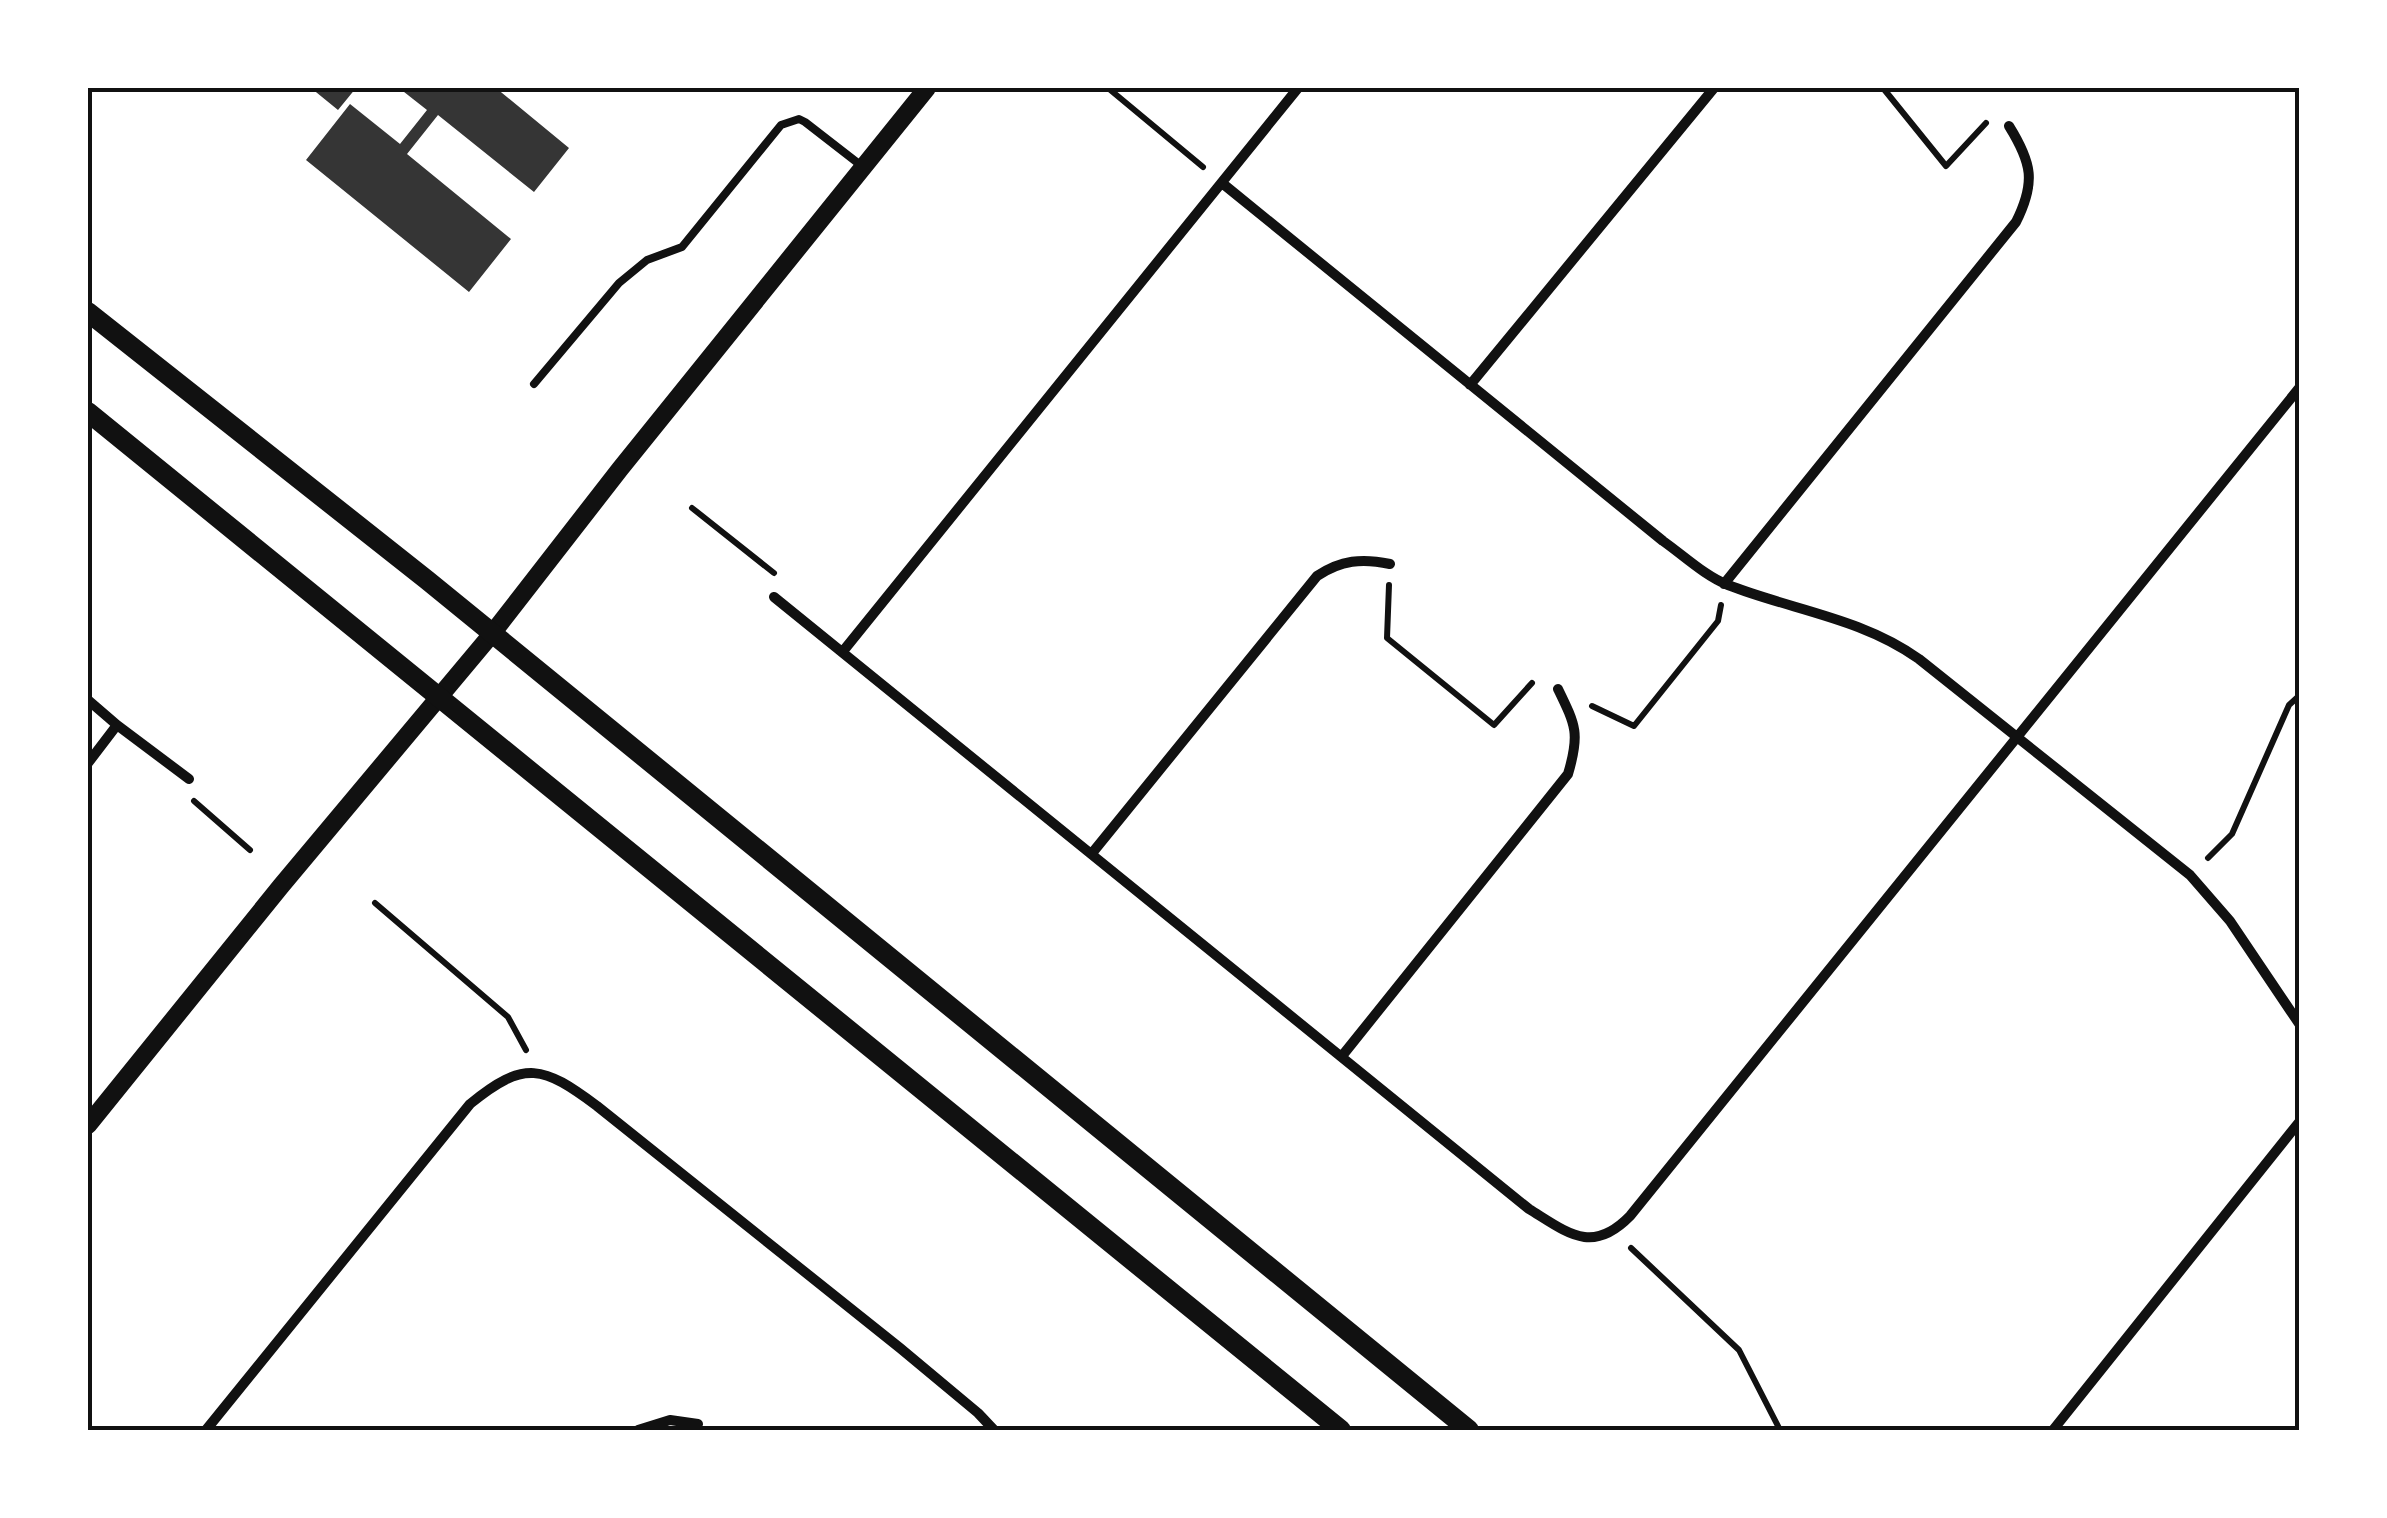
<svg xmlns="http://www.w3.org/2000/svg" width="2387" height="1518" viewBox="0 0 2387 1518" font-family="'Source Sans 3',sans-serif">
<style>
.building{fill:#353535}
.lines{fill:none;stroke-linecap:round;stroke-linejoin:round}
.path{stroke:#111;stroke-width:6}
.service{stroke:#111;stroke-width:8}
.minor{stroke:#111;stroke-width:10}
.tertiary{stroke:#111;stroke-width:18}
.secondary{stroke:#111;stroke-width:20}
.neatline{fill:none;stroke:#111;stroke-width:4}
</style>
<rect width="100%" height="100%" fill="#fff"/>
<path class="building" d="M311,88H356L338,110Z
M399,88H496L569,148L534,192L438,115L407,154L511,239L469,292L306,160L350,104L400,144L427,110Z"/>
<g class="lines">
<path class="path" d="M1108,88L1203,167
M1883,88L1946,166L1986,123
M692,508L774,573
M1389,585L1387,638L1494,725L1532,683
M1592,706L1634,726L1718,621L1721,605
M194,801L250,850
M2208,858L2232,834L2289,705L2300,695
M375,903L508,1017L526,1050
M1631,1248L1739,1350L1780,1430"/>
<path class="service" d="M534,384L619,283L647,260L682,247L781,125L799,119L805,122L863,167"/>
<path class="minor" d="M1222,183L1663,541C1683,555 1705,576 1728,585C1792,610 1862,618 1919,659L2190,875L2230,921L2300,1025
M1470,385L1714,88
M1724,584L2016,222C2036,182 2032,163 2009,126
M774,597L1529,1209C1568,1233 1592,1255 1630,1216L2300,387
M844,650L1298,88
M88,700L117,725L88,763
M117,725L189,779
M1093,852L1317,576C1341,560 1362,558 1390,564
M1342,1056L1568,774C1580,734 1576,726 1558,689
M206,1430L470,1104C525,1059 543,1066 597,1106L900,1348L978,1413L994,1430
M638,1430L670,1420L698,1424
M2053,1430L2300,1121"/>
<path class="tertiary" d="M88,1125L281,886L491,635L620,469L927,88"/>
<path class="secondary" d="M88,312L427,580L1469,1430
M88,412L1341,1430"/>
</g>
<rect width="2387" height="1518" fill="none" stroke="#ffffff" stroke-width="180"/>
<rect x="90" y="90" width="2207" height="1338" class="neatline"/>
</svg>
